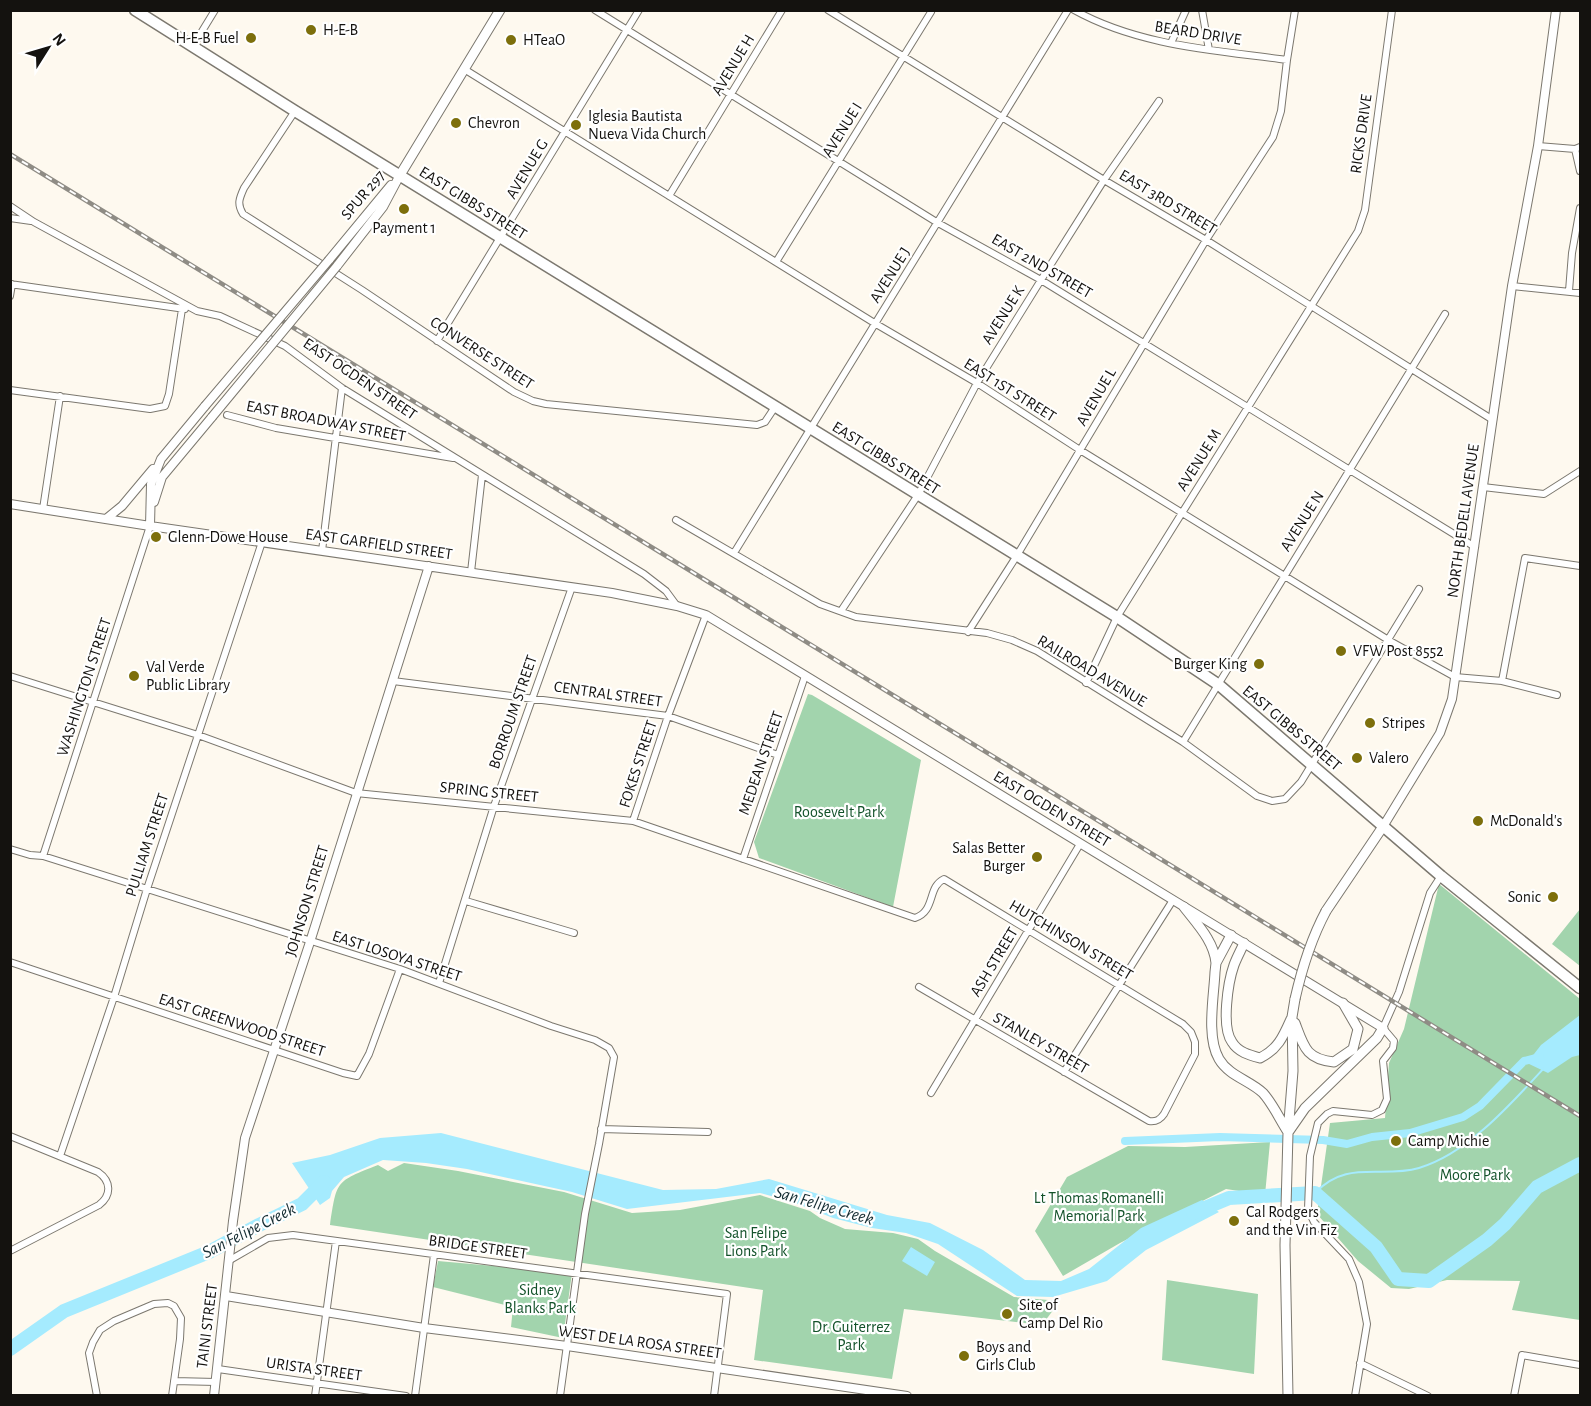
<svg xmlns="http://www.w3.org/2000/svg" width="1591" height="1406" viewBox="0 0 1591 1406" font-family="'Alegreya Sans',sans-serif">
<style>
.green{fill:#a2d4ad}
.water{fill:#a5ebfe}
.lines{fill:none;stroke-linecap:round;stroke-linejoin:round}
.stream{stroke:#a5ebfe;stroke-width:2}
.canal{stroke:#a5ebfe;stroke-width:8}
.river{stroke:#a5ebfe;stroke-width:14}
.street-casing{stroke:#7c786f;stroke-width:8}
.secondary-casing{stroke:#7c786f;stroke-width:10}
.primary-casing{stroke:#7c786f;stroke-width:11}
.highway-casing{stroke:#7c786f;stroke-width:13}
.street{stroke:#fff;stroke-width:6}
.secondary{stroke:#fff;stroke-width:8}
.primary{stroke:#fff;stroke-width:9}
.highway{stroke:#fff;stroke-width:10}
.rail-casing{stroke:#8f8c85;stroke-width:4.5}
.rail{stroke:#fff;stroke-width:2;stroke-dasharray:7;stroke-linecap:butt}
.secondary-bridge-casing{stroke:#7c786f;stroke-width:10;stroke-linecap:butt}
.primary-bridge-casing{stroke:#7c786f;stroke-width:11;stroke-linecap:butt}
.secondary-bridge{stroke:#fff;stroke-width:8}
.primary-bridge{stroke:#fff;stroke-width:9}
.poi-dot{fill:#7d6f0c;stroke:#fff;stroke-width:2}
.labels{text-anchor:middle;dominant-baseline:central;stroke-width:4.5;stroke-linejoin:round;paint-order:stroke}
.poi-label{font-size:16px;fill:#14120f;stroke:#fff;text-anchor:start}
.street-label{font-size:16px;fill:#14120f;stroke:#fff}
.park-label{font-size:16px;fill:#13522a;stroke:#fff}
.water-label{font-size:18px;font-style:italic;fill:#172e34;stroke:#fff}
</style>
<rect width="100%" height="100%" fill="#fef9ef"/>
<path class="green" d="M808,694L812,695L921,760L893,907L759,858L754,842Z
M1439,884L1580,999V1320L1512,1310L1520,1281L1447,1280L1409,1289L1391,1288L1358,1261L1317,1214L1330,1123L1385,1118L1389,1063L1404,1029Z
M1580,909V966L1552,944Z
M1270,1142L1265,1195L1226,1189L1120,1243L1063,1276L1035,1231L1067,1177L1128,1146L1185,1147Z
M404,1163L458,1171L564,1192L632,1213L680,1210L760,1195L810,1211L820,1218L845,1229L893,1233L918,1239L935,1251L1014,1297L1060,1301L1042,1325L904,1309L892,1379L754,1360L763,1290L330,1225C337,1180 335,1182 378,1165L388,1171Z
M438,1261L572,1273L563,1338L511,1327L513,1307L433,1287Z
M1167,1280L1258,1294L1254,1374L1162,1360Z"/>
<path class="water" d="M1580,1015V1055L1572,1057L1548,1073L1527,1063L1541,1045Z
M441,1133L663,1190L716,1189L769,1179L887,1215L930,1223L983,1250L1025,1280L1061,1281L1089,1269L1141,1228L1202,1200L1219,1212L1146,1250L1107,1281L1053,1297L1017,1296L938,1244L906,1233L872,1228L833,1218L793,1202L760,1193L627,1209L572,1192L467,1169L426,1163L383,1160L344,1177L332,1191L330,1198L320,1205L292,1163L330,1155L380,1138Z
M911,1247L935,1262L927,1276L902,1261Z"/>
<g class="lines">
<path class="stream" d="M1315,1193C1347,1159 1380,1179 1419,1168C1467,1154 1511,1104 1544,1068"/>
<path class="canal" d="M1125,1141L1220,1137L1323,1140L1347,1144L1372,1137L1410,1133L1463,1117L1480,1106L1524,1061L1540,1057"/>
<path class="river" d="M1193,1213L1229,1198L1315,1193L1376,1247L1398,1279L1429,1281L1487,1240L1505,1224L1537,1187L1580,1164
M10,1349L64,1311L209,1252L259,1225L302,1204L324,1182"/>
<defs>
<path id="street" d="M595,10L938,223L1041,280L1475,547
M828,10L1104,180L1206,240L1493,420
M1074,10C1139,46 1214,50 1287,60
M1202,10L1209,50
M1171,43L1186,10
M193,46L215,10
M464,69L876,324L977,383L1080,450L1390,641L1455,677L1502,681L1557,695
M295,111L244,188C239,199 237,204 243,214L362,290L514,392L533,401L546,404L757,425L765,422L775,407
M1538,146L1575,149L1580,147
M1575,149L1580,171
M669,196L782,10
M10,206L34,222L197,311L220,316L285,346L342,388L644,574L666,591L677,606
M10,218L31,221
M776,262L931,12
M10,284L185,309
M1512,286L1580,293
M1569,291L1572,253L1580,208
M10,296L12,284
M437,341L639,10
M10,390L150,409L165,406L169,394L182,309
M227,415L276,428L453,458
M1483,487L1544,494L1580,471
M43,509L60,396
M676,520L820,604L856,617L987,633L1012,640L1037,651L1183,742L1257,796L1272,801L1285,799L1301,782L1419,589
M322,551L342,388
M734,553L1068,10
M471,572L482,475
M841,611L918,495L977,383L1041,280L1104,180L1159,101
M968,632L1016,557L1206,240L1273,137L1281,111L1287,60L1295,10
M10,676L198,735L356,793L633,821L915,918C936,911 927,887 944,879L1183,1024L1191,1032L1195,1042V1054L1164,1114C1160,1120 1156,1122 1149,1121L919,987
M393,681L668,716L778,755
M1502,681L1525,558L1580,566
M1086,683L1117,617L1358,231L1365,210L1392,10
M1183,742L1445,314
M633,821L668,716L706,615
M10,849L30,855L43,856L400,969L551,1026L595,1040L609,1048L614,1057L599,1144L585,1214L560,1396
M43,856L150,526
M743,859L805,676
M466,901L574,933
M10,962L343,1073L357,1076L369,1054L400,969
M439,983L494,806L572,587
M1064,1072L1173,900
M931,1093L1080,844
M601,1129L708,1132
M10,1136L98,1172C111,1181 112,1195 99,1205L10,1251
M60,1156L114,997L147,889L262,542
M230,1260L268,1238L293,1235L727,1294L714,1396
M1360,1363L1428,1396
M218,1369L406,1396
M174,1381L216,1382
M97,1396L89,1353L93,1342L100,1330L114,1321L154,1304L168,1303L174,1306L181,1318L180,1339L172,1396
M315,1396L336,1241
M415,1396L434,1255
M1355,1396L1367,1324L1359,1282L1349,1259L1314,1222L1308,1209L1310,1156L1318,1123L1327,1114L1333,1111L1372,1115L1382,1110L1387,1099L1383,1061L1393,1048L1394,1041L1383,1028L1399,992L1430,893L1441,876
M1514,1396L1522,1355L1580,1365"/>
<path id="secondary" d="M329,260L391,185
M337,266L383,207L400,175
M154,502L162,477L212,417
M10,504L150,526L612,593L677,606L706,615L1383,1028
M106,519L122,506L153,469
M150,526L151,484L161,459L205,406
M1384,825L1440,733L1452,699L1512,286L1538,146L1556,10
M226,1296L424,1328L567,1346L907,1396
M214,1396L233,1221L245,1138L310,942L429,566"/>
<path id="primary" d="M400,175L500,10
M1184,907C1197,924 1214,941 1216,963
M1326,911L1384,825
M1231,935L1216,963L1215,972C1214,996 1206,1037 1219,1059C1229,1076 1249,1080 1263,1093C1273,1104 1280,1120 1288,1132
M1244,943C1241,950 1237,957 1234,965C1228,982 1221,1027 1232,1042C1238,1052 1249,1055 1260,1058C1278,1049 1283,1037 1291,1019
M1295,1023C1304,1047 1306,1059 1334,1062L1353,1049L1358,1029L1343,1003
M1289,1131L1305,1108L1377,1038L1383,1028
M1288,1396L1285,1245L1288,1133L1293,1071L1292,1017L1295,999"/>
<path id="highway" d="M135,10L295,111L1117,617L1219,685L1441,876L1580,988"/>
</defs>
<use href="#street" class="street-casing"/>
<use href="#secondary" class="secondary-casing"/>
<use href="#primary" class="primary-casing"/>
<use href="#highway" class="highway-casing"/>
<use href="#street" class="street"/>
<use href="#secondary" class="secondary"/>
<use href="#primary" class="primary"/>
<use href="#highway" class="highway"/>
<defs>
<path id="rail" d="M10,154L1580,1116"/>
</defs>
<use href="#rail" class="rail-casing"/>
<use href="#rail" class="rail"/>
<defs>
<path id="secondary-bridge" d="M205,406L329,260
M212,417L337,266"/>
<path id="primary-bridge" d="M1295,999C1302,968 1311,939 1326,911"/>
</defs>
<use href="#secondary-bridge" class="secondary-bridge-casing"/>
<use href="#primary-bridge" class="primary-bridge-casing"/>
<use href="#secondary-bridge" class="secondary-bridge"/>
<use href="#primary-bridge" class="primary-bridge"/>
</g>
<g class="poi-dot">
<circle cx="311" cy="30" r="6"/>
<circle cx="251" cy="38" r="6"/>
<circle cx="511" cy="40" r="6"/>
<circle cx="456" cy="123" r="6"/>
<circle cx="576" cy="125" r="6"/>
<circle cx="404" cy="209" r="6"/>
<circle cx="156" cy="537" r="6"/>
<circle cx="1341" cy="651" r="6"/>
<circle cx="1259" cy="664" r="6"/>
<circle cx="134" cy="676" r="6"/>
<circle cx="1370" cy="723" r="6"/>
<circle cx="1357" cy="758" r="6"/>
<circle cx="1478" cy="821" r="6"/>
<circle cx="1037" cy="857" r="6"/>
<circle cx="1553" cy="897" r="6"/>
<circle cx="1396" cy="1141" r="6"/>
<circle cx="1234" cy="1221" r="6"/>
<circle cx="1007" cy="1314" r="6"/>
<circle cx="964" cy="1356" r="6"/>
</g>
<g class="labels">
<g class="poi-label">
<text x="323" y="30">H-E-B</text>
<text x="239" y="38" text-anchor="end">H-E-B Fuel</text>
<text x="523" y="40">HTeaO</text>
<text x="588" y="116">Iglesia Bautista<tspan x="588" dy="18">Nueva Vida Church</tspan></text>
<text x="468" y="123">Chevron</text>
<text x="404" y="228" text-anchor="middle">Payment 1</text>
<text x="168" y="537">Glenn-Dowe House</text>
<text x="1353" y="651">VFW Post 8552</text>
<text x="1247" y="664" text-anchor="end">Burger King</text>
<text x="146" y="667">Val Verde<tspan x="146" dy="18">Public Library</tspan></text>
<text x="1382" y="723">Stripes</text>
<text x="1369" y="758">Valero</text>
<text x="1490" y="821">McDonald's</text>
<text x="1025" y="848" text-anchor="end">Salas Better<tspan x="1025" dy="18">Burger</tspan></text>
<text x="1541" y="897" text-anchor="end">Sonic</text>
<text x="1408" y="1141">Camp Michie</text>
<text x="1246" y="1212">Cal Rodgers<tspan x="1246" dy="18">and the Vin Fiz</tspan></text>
<text x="1019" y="1305">Site of<tspan x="1019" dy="18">Camp Del Rio</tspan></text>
<text x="976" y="1347">Boys and<tspan x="976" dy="18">Girls Club</tspan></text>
</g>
<g class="street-label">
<text transform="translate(1198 33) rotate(9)">BEARD DRIVE</text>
<text transform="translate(733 65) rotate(-59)">AVENUE H</text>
<text transform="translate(842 130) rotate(-58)">AVENUE I</text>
<text transform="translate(1361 134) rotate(-82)">RICKS DRIVE</text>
<text transform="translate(527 169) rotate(-59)">AVENUE G</text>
<text transform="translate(363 195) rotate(-50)">SPUR 297</text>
<text transform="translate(1168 202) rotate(31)">EAST 3RD STREET</text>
<text transform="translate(473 203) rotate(32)">EAST GIBBS STREET</text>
<text transform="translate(1042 266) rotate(30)">EAST 2ND STREET</text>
<text transform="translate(890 275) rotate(-58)">AVENUE J</text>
<text transform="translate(1003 315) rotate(-58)">AVENUE K</text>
<text transform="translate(482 353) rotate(33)">CONVERSE STREET</text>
<text transform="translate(360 379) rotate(34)">EAST OGDEN STREET</text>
<text transform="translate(1010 390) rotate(32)">EAST 1ST STREET</text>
<text transform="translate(1096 397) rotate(-60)">AVENUE L</text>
<text transform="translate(326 421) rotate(11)">EAST BROADWAY STREET</text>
<text transform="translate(886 458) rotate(32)">EAST GIBBS STREET</text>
<text transform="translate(1199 460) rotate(-58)">AVENUE M</text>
<text transform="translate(1302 521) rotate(-58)">AVENUE N</text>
<text transform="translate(1463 521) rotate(-82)">NORTH BEDELL AVENUE</text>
<text transform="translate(379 544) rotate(8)">EAST GARFIELD STREET</text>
<text transform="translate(1092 671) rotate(31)">RAILROAD AVENUE</text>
<text transform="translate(84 687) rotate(-72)">WASHINGTON STREET</text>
<text transform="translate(608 694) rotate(8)">CENTRAL STREET</text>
<text transform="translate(513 712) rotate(-71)">BORROUM STREET</text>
<text transform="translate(1292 728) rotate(40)">EAST GIBBS STREET</text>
<text transform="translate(761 763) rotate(-71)">MEDEAN STREET</text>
<text transform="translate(638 764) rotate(-72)">FOKES STREET</text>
<text transform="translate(489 792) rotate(6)">SPRING STREET</text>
<text transform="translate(1052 809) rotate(31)">EAST OGDEN STREET</text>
<text transform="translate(147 845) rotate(-72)">PULLIAM STREET</text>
<text transform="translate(307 901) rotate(-73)">JOHNSON STREET</text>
<text transform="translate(1071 940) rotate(31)">HUTCHINSON STREET</text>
<text transform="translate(397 956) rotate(18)">EAST LOSOYA STREET</text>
<text transform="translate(994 962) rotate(-59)">ASH STREET</text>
<text transform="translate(242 1025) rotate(18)">EAST GREENWOOD STREET</text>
<text transform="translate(1041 1043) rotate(30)">STANLEY STREET</text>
<text transform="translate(478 1247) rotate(8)">BRIDGE STREET</text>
<text transform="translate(207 1326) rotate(-83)">TAINI STREET</text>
<text transform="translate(640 1342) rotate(8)">WEST DE LA ROSA STREET</text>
<text transform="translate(314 1369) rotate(8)">URISTA STREET</text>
</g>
<g class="park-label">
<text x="839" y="812">Roosevelt Park</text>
<text x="1475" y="1175">Moore Park</text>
<text x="1099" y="1198">Lt Thomas Romanelli<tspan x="1099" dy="18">Memorial Park</tspan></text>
<text x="756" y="1233">San Felipe<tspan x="756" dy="18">Lions Park</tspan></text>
<text x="540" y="1290">Sidney<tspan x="540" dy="18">Blanks Park</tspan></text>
<text x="851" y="1327">Dr. Guiterrez<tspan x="851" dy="18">Park</tspan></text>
</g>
<g class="water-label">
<text transform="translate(824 1206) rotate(16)">San Felipe Creek</text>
<text transform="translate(249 1231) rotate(-27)">San Felipe Creek</text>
</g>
</g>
<rect width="1591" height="1406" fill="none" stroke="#14120f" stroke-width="24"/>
<g transform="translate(48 48) rotate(53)" stroke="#ffffff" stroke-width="4.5" paint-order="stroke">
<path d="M0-4.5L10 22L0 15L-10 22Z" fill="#14120f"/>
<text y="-9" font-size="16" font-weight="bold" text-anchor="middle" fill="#14120f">N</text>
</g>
</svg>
